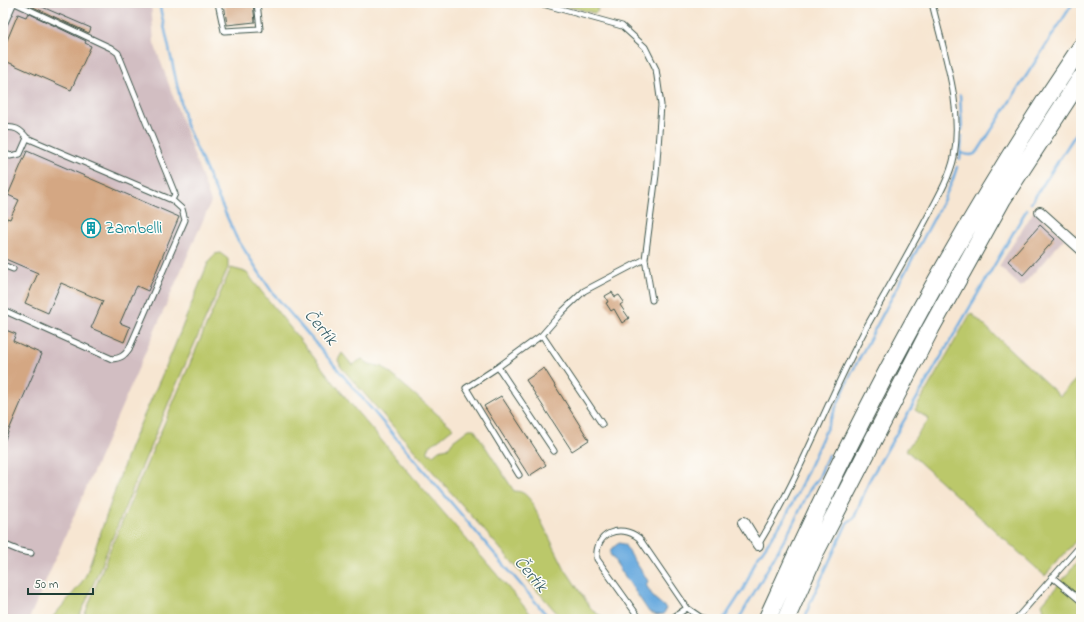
<svg xmlns="http://www.w3.org/2000/svg" width="1084" height="622" viewBox="0 0 1084 622" font-family="'Indie Flower',sans-serif">
<style>
.industrial{fill:#d2bec2}
.green{fill:#bbc86a;stroke:#6d824f}
.water{fill:#6cacdf;stroke:#46748a}
.lines{fill:none;stroke-linecap:round;stroke-linejoin:round}
.stream{stroke:#6cacdf;stroke-width:2.5}
.building{fill:#d4a783}
.lane-casing{stroke:#3f564c;stroke-width:7}
.street-casing{stroke:#3f564c;stroke-width:12}
.highway-casing{stroke:#3f564c;stroke-width:19}
.lane{stroke:#fff;stroke-width:5}
.street{stroke:#fff;stroke-width:10}
.highway{stroke:#fff;stroke-width:17}
.labels{text-anchor:middle;dominant-baseline:central;stroke-width:3;stroke-linejoin:round;paint-order:stroke}
.culture-label{font-size:17px;fill:#0d838f;stroke:#fdfcf7;text-anchor:start}
.water-label{font-size:18px;font-style:italic;fill:#365e67;stroke:#fdfcf7}
</style>
<rect width="100%" height="100%" fill="#fdfcf7"/>
<filter id="ink" filterUnits="userSpaceOnUse"><feTurbulence type="fractalNoise" baseFrequency=".025" numOctaves="2"/><feDisplacementMap in="SourceGraphic" scale="8" xChannelSelector="R" yChannelSelector="G"/><feConvolveMatrix kernelMatrix="1 2 1 2 8 2 1 2 1" color-interpolation-filters="sRGB"/></filter>
<filter id="wash" filterUnits="userSpaceOnUse"><feTurbulence type="fractalNoise" baseFrequency=".012" numOctaves="4" result="noise"/><feDisplacementMap in="SourceGraphic" scale="16" xChannelSelector="R" yChannelSelector="G"/><feGaussianBlur stdDeviation="0.9" result="paint"/><feColorMatrix in="noise" values="0 0 0 0 0 0 0 0 0 0 0 0 0 0 0 0 0 1.4 0 .05"/><feComposite in="paint" operator="in"/></filter>
<g filter="url(#wash)">
<rect width="100%" height="100%" fill="#f7e6d2"/>
<path class="industrial" d="M3,3H151L154,43L211,202L29,619H3Z
M1034,211L1064,239L1021,287L999,266Z"/>
<path class="green" d="M554,3H623L625,10L606,5L597,8L598,11L594,13Z
M220,253L228,259V268L171,397L85,604L78,619H51L80,585L86,575L130,447L171,355L208,263L215,254Z
M231,268L246,272L358,413L535,619H83L109,552Z
M971,313L1060,396L1081,374V535L1045,576L906,450L929,419L915,410Z
M342,353L352,365L362,359L369,364L383,367L453,428L430,446L428,450V453L433,455L439,450L448,448L453,441L469,429H474L514,491C522,491 526,494 531,501L565,569L590,607L596,613L606,619H562L341,367L338,360Z
M1081,558V619H1035L1044,610L1042,604Z"/>
<path class="water" d="M619,543L624,544L648,581L646,585L654,598L666,608L664,614L657,615L649,612L610,554L611,549Z"/>
<g class="lines">
<path class="stream" d="M159,3L186,125L236,237L272,292L550,619
M960,95L962,130
M961,153C968,155 973,157 978,151L1073,3
M960,159L962,136
M1031,203L1081,126
M724,619L744,588L756,560L785,518L797,494L851,374L942,203L952,182L957,167
M739,619L792,526L810,489L819,477L828,455
M805,619L810,603L847,523L854,518L870,479L1027,209"/>
</g>
<g id="blocks">
<path class="building" d="M33,3L91,28L89,33L31,6Z
M224,3H253L255,22L227,25Z
M28,13L86,41L85,43L91,46L71,90L3,60V50L18,14L26,17Z
M27,151L179,217L148,291L137,286L130,300L120,323L130,327L124,342L91,328L103,301L61,283L48,313L25,303L38,273L3,258V227L7,218L10,219L19,200L8,195Z
M1040,225L1055,239L1023,275L1008,261Z
M612,292L615,297L619,295L624,302L620,305L629,318L622,323L614,309L611,311L606,303L608,302L605,296Z
M3,329L16,334L13,341L42,354L3,444Z
M544,368L589,440L572,451L526,380Z
M501,396L546,465L529,476L484,406Z"/>
</g>
</g>
<g filter="url(#ink)">
<use href="#blocks" fill-opacity="0" stroke="#3f564c" stroke-width="1"/>
<g class="lines">
<defs>
<path id="lane" d="M15,3L111,48L118,53L175,194L172,200
M218,3L224,31L260,29L257,3
M539,3L622,26L645,47L656,69L661,105L656,175L645,259L652,300
M3,128C14,126 20,129 27,138L20,154L10,156L3,152
M3,265L13,269
M3,310L112,359C121,358 124,356 129,349L185,220L182,209L172,200L27,138
M542,335L563,311L584,291L645,259
M498,367L466,388L519,475
M554,451L498,367L542,335L602,424
M3,544L20,551L31,553
M758,545C801,475 828,398 867,326C887,290 908,254 927,218C936,201 950,177 954,157C963,105 944,54 932,3
M1052,577L1081,601
M640,619L597,559C594,533 620,523 639,538L687,608L703,619
M671,619L687,608
M1016,619L1081,545"/>
<path id="street" d="M3,21L11,3
M1040,212L1081,249
M744,522L758,545"/>
<path id="highway" d="M767,619C856,420 959,226 1081,47
M786,619L816,551L931,328L1003,198L1081,78"/>
</defs>
<use href="#lane" class="lane-casing"/>
<use href="#street" class="street-casing"/>
<use href="#highway" class="highway-casing"/>
<use href="#lane" class="lane"/>
<use href="#street" class="street"/>
<use href="#highway" class="highway"/>
</g>
</g>
<defs>
<symbol id="building-ring" viewBox="-11 -11 22 22"><circle r="9.5" fill="#fdfcf7" stroke="#0f9aa8" stroke-width="1.5"/><path d="M-4-6H4V6H1V3H-1V6H-4ZM-2.5-4.3h1.7v1.8h-1.7ZM.8-4.3h1.7v1.8H.8ZM-2.5-1h1.7V.8h-1.7ZM.8-1h1.7V.8H.8Z" fill="#0f9aa8"/></symbol>
</defs>
<g fill-rule="evenodd">
<use href="#building-ring" x="80" y="217" width="22" height="22"/>
</g>
<g class="labels">
<g class="culture-label">
<text x="105" y="228">Zambelli</text>
</g>
<g class="water-label">
<text transform="translate(320 328) rotate(50)">Čertík</text>
<text transform="translate(530 575) rotate(50)">Čertík</text>
</g>
</g>
<rect width="1084" height="622" fill="none" stroke="#fdfcf7" stroke-width="16"/>
<path d="M28 588v6h65v-6" fill="none" stroke="#1f3d34" stroke-width="2"/>
<text x="34" y="588" font-size="12" fill="#1f3d34" stroke="#fdfcf7" stroke-width="3" paint-order="stroke">50 m</text>
</svg>
